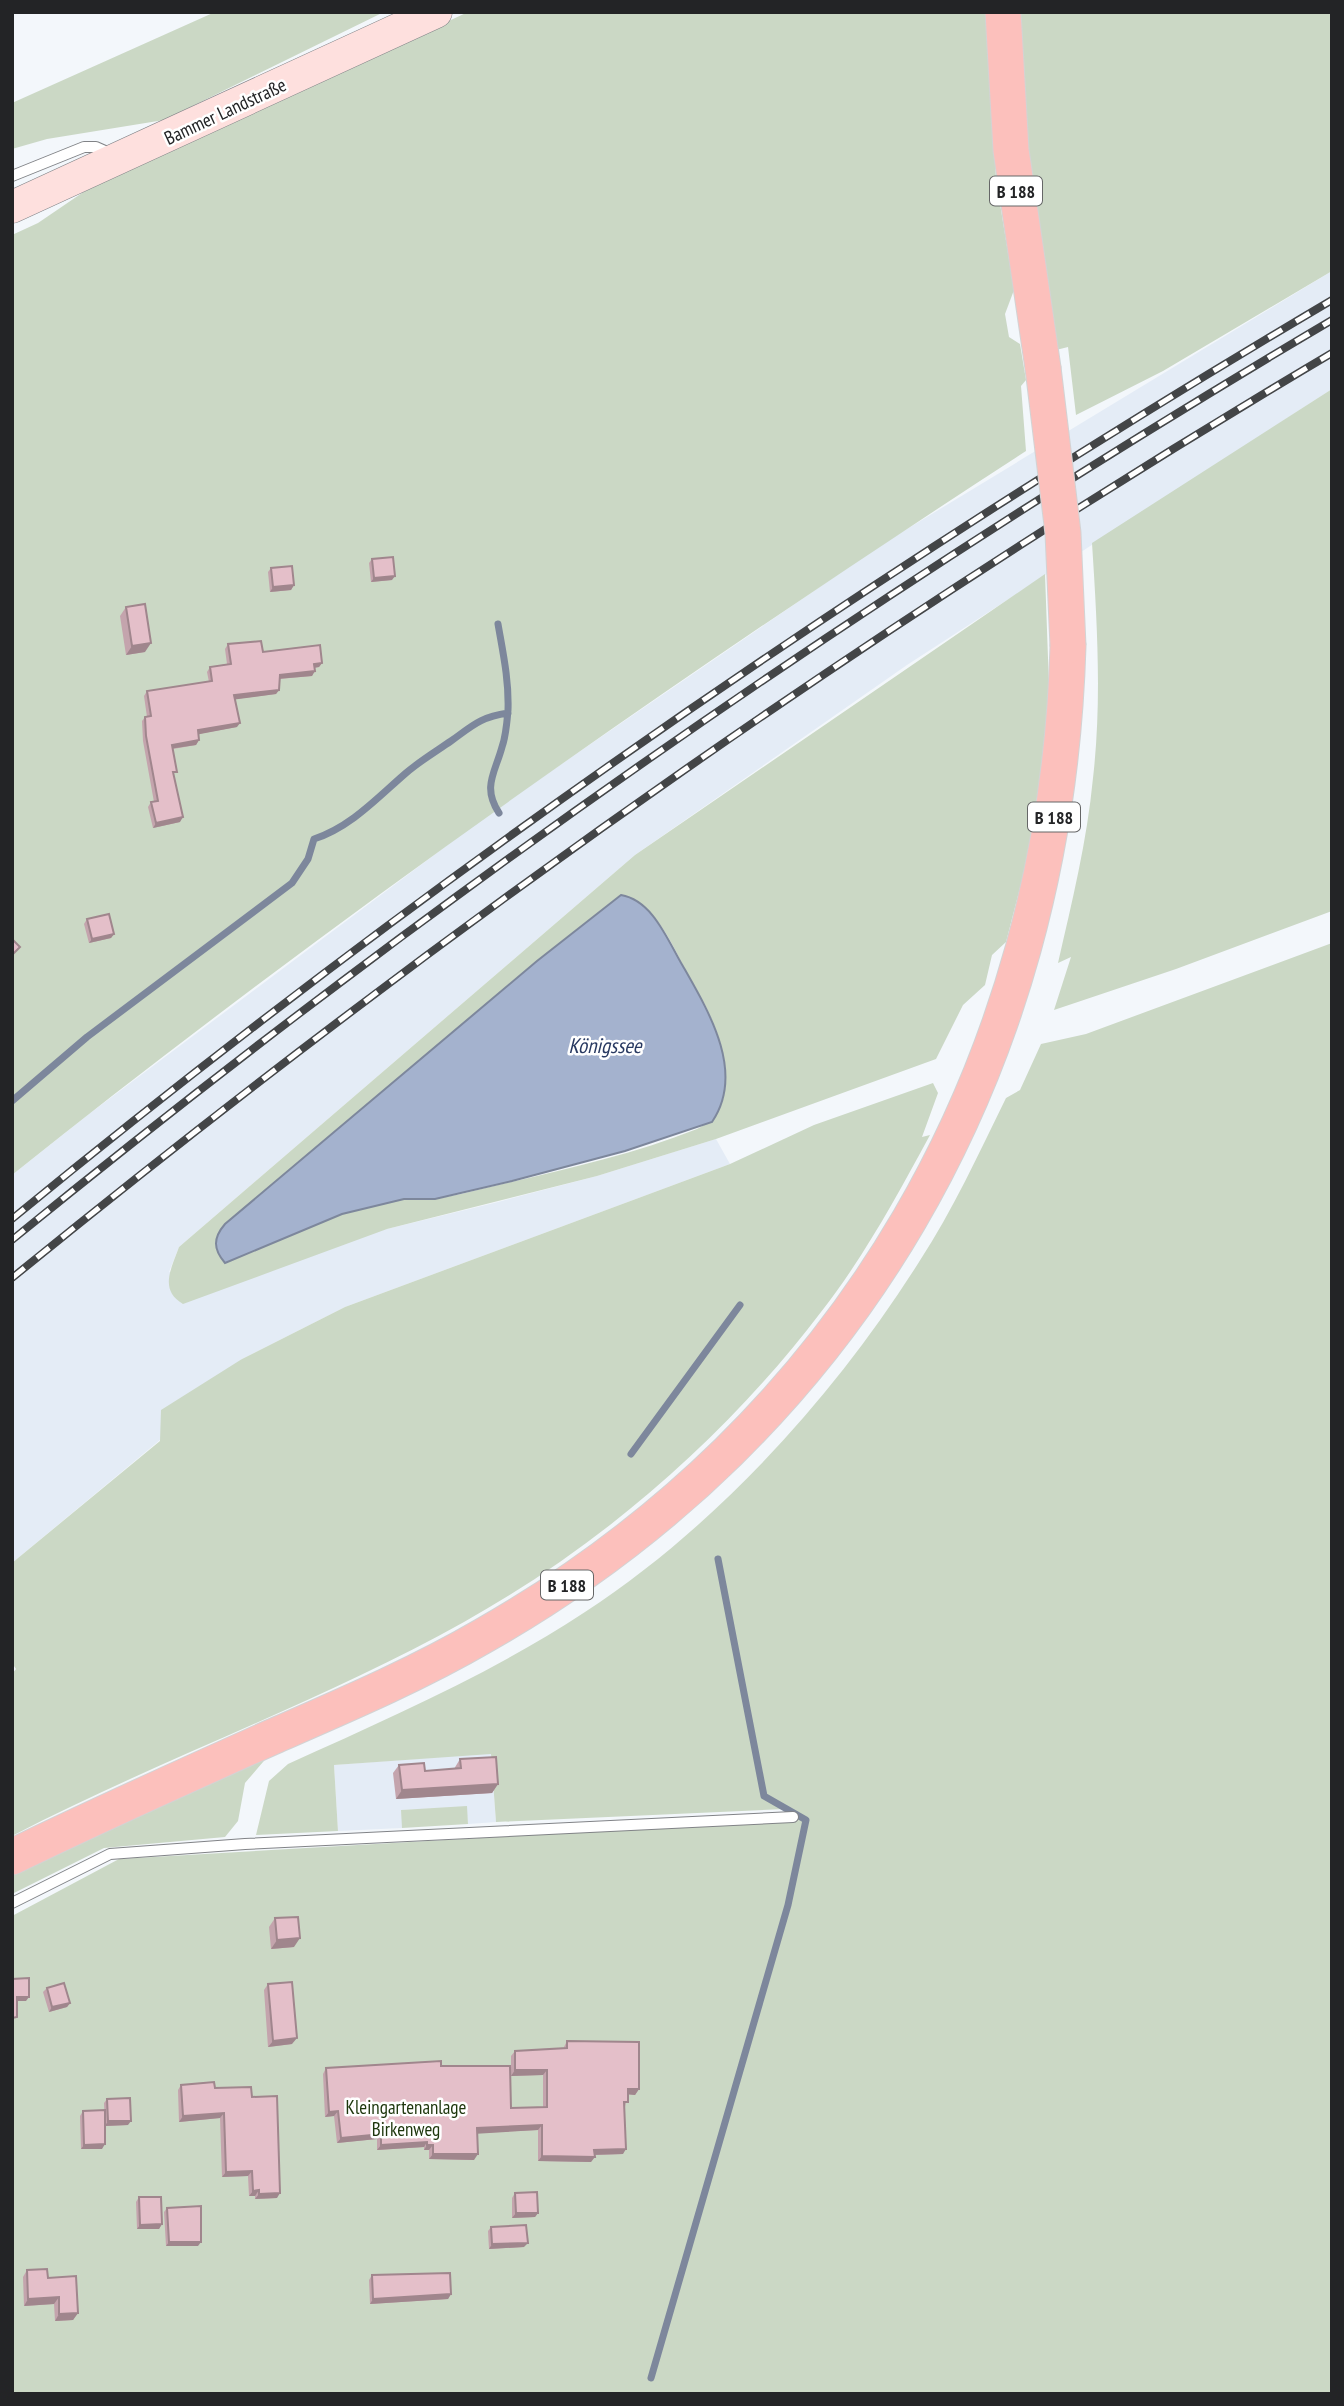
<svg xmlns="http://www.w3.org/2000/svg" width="1344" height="2406" viewBox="0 0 1344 2406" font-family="'PT Sans Narrow',sans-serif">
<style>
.built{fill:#e4ecf6}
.green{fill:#cbd8c5;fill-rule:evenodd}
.water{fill:#a4b2ce;stroke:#7d879c;stroke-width:2}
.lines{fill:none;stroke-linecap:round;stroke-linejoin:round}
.stream{stroke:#7d879c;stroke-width:7}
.lane-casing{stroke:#818387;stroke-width:12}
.secondary-casing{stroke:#818387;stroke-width:33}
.primary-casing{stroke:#d3d3d4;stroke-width:37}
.lane{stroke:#fff;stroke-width:10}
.secondary{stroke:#fee0de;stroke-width:32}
.primary{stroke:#fcc0bc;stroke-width:35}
.rail-casing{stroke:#434547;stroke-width:8}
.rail{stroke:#fff;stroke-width:5;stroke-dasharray:16;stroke-linecap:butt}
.primary-bridge-casing{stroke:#d3d3d4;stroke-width:37;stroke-linecap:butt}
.primary-bridge{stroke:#fcc0bc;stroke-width:35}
.wall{fill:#c4a4ad}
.shaded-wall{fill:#a0868d}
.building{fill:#e4bfc9;stroke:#a0868d;stroke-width:2}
.labels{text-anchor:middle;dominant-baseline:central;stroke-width:5;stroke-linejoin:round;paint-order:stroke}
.shield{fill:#fff;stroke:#656667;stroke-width:2}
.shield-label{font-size:18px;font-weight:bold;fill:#232426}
.street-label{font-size:19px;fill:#232426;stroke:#fff}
.park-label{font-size:19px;fill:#1d360c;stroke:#fff}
.water-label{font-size:21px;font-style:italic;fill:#283961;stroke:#fff}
</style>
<rect width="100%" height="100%" fill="#f3f7fb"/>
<path class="built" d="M1332,271V389L907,665L635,855L179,1247L169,1272L387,1229L498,1202L597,1176L716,1139L730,1164L345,1307L242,1359L160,1440L12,1563V1175L89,1114L490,813L884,543Z
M491,1753L496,1822L468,1824L466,1807L402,1810V1828L338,1831L334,1765Z"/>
<path class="green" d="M215,12H384L164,120L47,139L12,149V103Z
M468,12H987L996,179L1014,290L1005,314L1009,337L1020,344L1026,380L1021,386L1026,451C678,677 336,916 12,1175V235L38,223L85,191Z
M1019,12H1332V271L1163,371L1076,415L1068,347L1056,350L1024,124Z
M1332,389V911L1176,969L1054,1010L1071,957L1058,963C1072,902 1087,841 1093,778C1102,700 1097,621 1092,543Z
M1045,574L1049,686L1042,772L1029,853L1006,942L992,955L985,985L963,1005L936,1059L716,1139L597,1176L387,1229L183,1304C159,1290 171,1269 179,1247L635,855ZM621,895C656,901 674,950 690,978C711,1013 738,1066 720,1108C717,1116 704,1126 697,1129C622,1159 538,1175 461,1194L435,1199H404L342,1214L282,1239L225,1224L537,961Z
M1332,943V2394H12V1916L119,1859L787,1820L785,1809L496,1822L491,1754L334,1765L338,1831L256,1835L269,1781L288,1764C389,1718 491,1674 585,1612C717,1526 835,1395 919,1262C953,1210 979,1153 1006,1098L1020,1090L1041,1044L1086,1034Z
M933,1083L938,1093L922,1137L930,1135C897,1196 864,1257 821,1312C726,1437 602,1545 464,1622C319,1703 160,1759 12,1836V1674L16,1669L12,1663V1563L160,1441L161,1410L242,1359L345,1307L730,1164L814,1125Z
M269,1755L245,1783L238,1821L225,1837L104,1848L12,1894V1874Z
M467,1806L468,1824L402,1828L401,1810Z"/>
<path class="water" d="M621,895C651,900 666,936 680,961C706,1007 747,1071 712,1122L625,1151L512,1181L435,1199H404L342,1214L225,1263C213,1249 213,1238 225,1224L537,961Z"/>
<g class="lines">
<path class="stream" d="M498,624C503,653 509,680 508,710C507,722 506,736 502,747C495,773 482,787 499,813
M12,1101L87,1037L292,883L308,859L314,839C351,827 378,797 406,773C420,761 435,752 451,741C472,726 480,717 508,713
M631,1454L740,1305
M651,2378L788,1905L806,1820L764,1796L718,1559"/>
<defs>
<path id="lane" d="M12,176L84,147H96L114,155
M12,1903L110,1854L245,1844L793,1817"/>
<path id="secondary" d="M12,207L436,12"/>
<path id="primary" d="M1003,12L1011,150L1043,368
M12,1857C98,1815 185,1776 272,1737C343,1706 416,1675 483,1636C851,1427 1056,1066 1068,646"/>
</defs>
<use href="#lane" class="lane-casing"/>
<use href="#secondary" class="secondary-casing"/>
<use href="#primary" class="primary-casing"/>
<use href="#lane" class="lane"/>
<use href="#secondary" class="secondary"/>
<use href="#primary" class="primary"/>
<defs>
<path id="rail" d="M12,1219C427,878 870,573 1332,300
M12,1240C428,900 870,593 1332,320
M12,1278C429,938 869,627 1332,353"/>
</defs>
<use href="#rail" class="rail-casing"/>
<use href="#rail" class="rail"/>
<defs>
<path id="primary-bridge" d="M1043,368L1063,533L1068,646"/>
</defs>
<use href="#primary-bridge" class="primary-bridge-casing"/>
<use href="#primary-bridge" class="primary-bridge"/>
</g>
<path class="wall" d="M372,559L392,580L371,582L369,563Z
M271,568L294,585L291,590L270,592L268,572Z
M126,607L145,652L126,655L120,616Z
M228,644L322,663L319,667L315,668L312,676L279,679V690L276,694L235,699L237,727L198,734L199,740L196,745L173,749L174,776L180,822L153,828L148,807L151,802H154L143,741L142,721L145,717H147L144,696L147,691L209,682L207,672L210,667L227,664L225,649Z
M87,919L114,934L111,938L89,943L84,924Z
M460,1759L498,1784L492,1793L396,1799L393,1773L399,1765L425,1771L454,1769Z
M275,1918L294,1947L271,1949L269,1927Z
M268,1984L292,2044L268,2047L264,1990Z
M47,1988L70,2003L67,2007L49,2012L43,1992Z
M567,2041L639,2089L635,2095L628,2094L625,2107L623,2154L594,2155L591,2162L538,2161V2130L477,2133L474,2160L429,2159V2150H424V2147L377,2150V2139L337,2143L334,2116L325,2117L323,2074L326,2068L441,2066L511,2108L543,2107V2075L511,2076V2056L515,2051L563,2049Z
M181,2085L215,2088L277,2198L255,2199V2196H249L248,2176L222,2177L220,2118L179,2122L178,2090Z
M107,2099L128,2125L105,2126L104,2103Z
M83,2111L102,2149H81L80,2116Z
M515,2193L538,2213L535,2217L512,2218V2198Z
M139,2197L162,2224L159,2229H137L136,2202Z
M167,2208L198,2246H166L164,2212Z
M491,2227L524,2247L489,2249L488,2231Z
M27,2270L48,2278L78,2313L73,2320L55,2321L54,2304L24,2306L23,2277Z
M372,2275L451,2294L448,2299L370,2304L369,2280Z"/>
<path class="shaded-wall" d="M395,576L392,580L371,582L374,578Z
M294,585L291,590L270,592L273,587Z
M151,643L145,652L126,655L132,646Z
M322,663L319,667L311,668L314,664Z
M315,671L312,676L277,679L280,675Z
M279,690L276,694L231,700L234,695Z
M240,723L237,727L195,735L198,730Z
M199,740L196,745L169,749L172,745Z
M183,817L180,822L153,828L156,823Z
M114,934L111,938L89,943L92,939Z
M498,1784L492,1793L396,1799L402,1790Z
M300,1938L294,1947L271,1949L277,1940Z
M17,1997H29L26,2001H14Z
M70,2003L67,2007L49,2012L52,2007Z
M297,2038L292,2044L268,2047L273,2041Z
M515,2070H547L543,2075L511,2076Z
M628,2089H639L635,2095L624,2094Z
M338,2111L334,2116L325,2117L329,2112Z
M224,2113L220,2118L179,2122L183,2116Z
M108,2121H131L128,2125L105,2126Z
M542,2125L538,2130L473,2134L477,2128Z
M381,2134L377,2139L337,2143L341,2138Z
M427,2142L424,2147L377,2150L381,2145Z
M105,2144L102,2149H81L84,2145Z
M427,2145H433L429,2150H424Z
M626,2149L623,2154L590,2155L594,2150Z
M433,2154H478L474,2160L429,2159Z
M542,2156L595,2157L591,2162L538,2161Z
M252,2171L248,2176L222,2177L226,2172Z
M259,2190L255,2196H249L253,2191Z
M280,2193L277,2198L255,2199L259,2194Z
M516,2213H538L535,2217L512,2218Z
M162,2224L159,2229H137L140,2225Z
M169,2242H201L198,2246H166Z
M528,2243L524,2247L489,2249L492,2244Z
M451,2294L448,2299L370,2304L373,2299Z
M59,2297L54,2304L24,2306L28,2299Z
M78,2313L73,2320L55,2321L59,2314Z"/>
<path class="building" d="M393,557L395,576L374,578L372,559Z
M292,566L294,585L273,587L271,568Z
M145,604L151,643L132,646L126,607Z
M261,641L263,652L320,645L322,663L314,664L315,671L280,675L279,690L234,695L240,723L198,730L199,740L172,745L177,772H173L183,817L156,823L151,802L158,801L146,736L145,717L151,716L147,691L212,681L210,667L231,664L228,644Z
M109,914L114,934L92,939L87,919Z
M12,939L20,947L12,955Z
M496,1757L498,1784L402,1790L399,1765L424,1763L425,1771L461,1768L460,1759Z
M298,1917L300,1938L277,1940L275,1918Z
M29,1978V1997H17V2017L12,2018V1979Z
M292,1982L297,2038L273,2041L268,1984Z
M64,1983L70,2003L52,2007L47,1988Z
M567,2041L639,2042V2089H628V2102H624L626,2149L594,2150L595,2157L542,2156V2125L477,2128L478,2154H433V2145H427V2142L381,2145V2134L341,2138L338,2111L329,2112L326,2068L441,2061V2066H510L511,2108L547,2107V2070H515V2051L567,2048Z
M214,2082L215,2088L251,2087L252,2097L277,2096L280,2193L259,2194V2190L253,2191L252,2171L226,2172L224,2113L183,2116L181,2085Z
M130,2098L131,2121H108L107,2099Z
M105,2110V2144L84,2145L83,2111Z
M537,2192L538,2213H516L515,2193Z
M139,2197H161L162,2224L140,2225Z
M201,2206V2242H169L167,2208Z
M526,2225L528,2243L492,2244L491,2227Z
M47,2269L48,2278L76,2276L78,2313L59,2314V2297L28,2299L27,2270Z
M450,2273L451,2294L373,2299L372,2275Z"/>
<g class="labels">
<g class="shield">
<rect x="990" y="176.5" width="52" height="29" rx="5"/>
<rect x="1028" y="802.5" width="52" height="29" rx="5"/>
<rect x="541" y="1570.5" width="52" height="29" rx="5"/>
</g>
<g class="shield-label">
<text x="1016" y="191">B 188</text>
<text x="1054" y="817">B 188</text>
<text x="567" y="1585">B 188</text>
</g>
<g class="street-label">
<text transform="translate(225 111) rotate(-25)">Bammer Landstraße</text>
</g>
<g class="park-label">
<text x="406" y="2107">Kleingartenanlage<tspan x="406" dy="22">Birkenweg</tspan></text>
</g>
<g class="water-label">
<text x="605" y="1045">Königssee</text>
</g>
</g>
<rect width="1344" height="2406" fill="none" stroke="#232426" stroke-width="28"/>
</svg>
